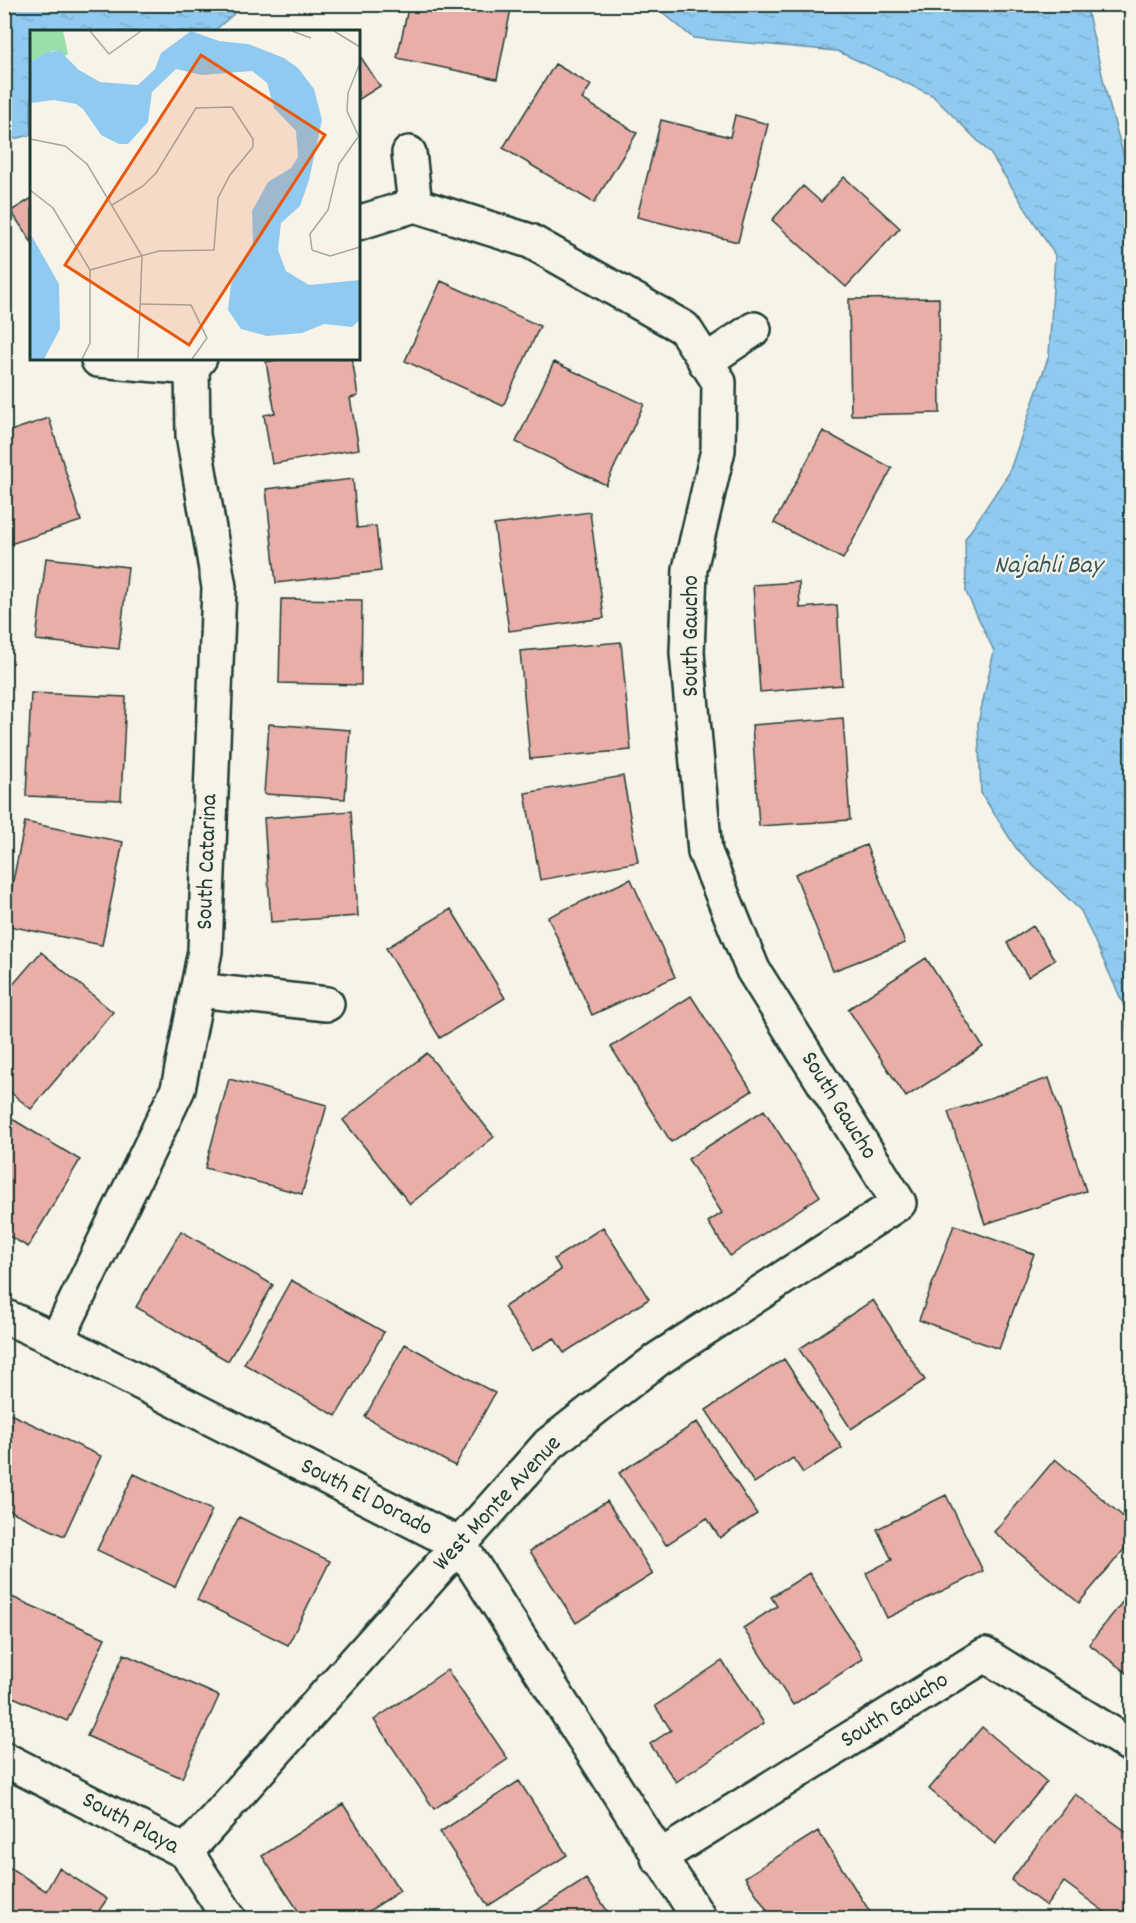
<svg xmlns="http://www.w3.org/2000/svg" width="1136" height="1923" viewBox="0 0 1136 1923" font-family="Dekko,sans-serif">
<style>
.water{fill:url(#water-ripples);stroke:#6392a5;stroke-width:1.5}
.building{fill:#e9aea8;stroke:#1f3d34;stroke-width:1.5}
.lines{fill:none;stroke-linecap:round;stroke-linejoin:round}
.minor-casing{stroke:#1f3d34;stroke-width:38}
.minor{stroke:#f7f3e8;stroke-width:33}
.labels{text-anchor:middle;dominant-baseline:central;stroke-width:4.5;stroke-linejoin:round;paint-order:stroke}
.street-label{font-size:24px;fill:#1f3d34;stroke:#f7f3e8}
.water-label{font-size:26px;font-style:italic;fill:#36595a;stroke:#f7f3e8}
.inset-road{fill:none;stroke:#a1aaa0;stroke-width:1.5}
.view{fill:#e8590c;fill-opacity:0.15;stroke:#e8590c;stroke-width:3}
.inset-edge{fill:none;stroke:#1f3d34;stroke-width:3}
</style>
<defs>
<pattern id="water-ripples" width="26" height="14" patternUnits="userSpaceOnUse" patternTransform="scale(1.5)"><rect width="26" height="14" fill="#91caf0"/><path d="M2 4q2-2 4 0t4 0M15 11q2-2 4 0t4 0" fill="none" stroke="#7daece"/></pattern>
</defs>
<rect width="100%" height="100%" fill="#f7f3e8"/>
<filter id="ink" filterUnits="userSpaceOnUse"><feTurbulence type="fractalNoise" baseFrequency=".0167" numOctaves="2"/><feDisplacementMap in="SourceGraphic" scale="12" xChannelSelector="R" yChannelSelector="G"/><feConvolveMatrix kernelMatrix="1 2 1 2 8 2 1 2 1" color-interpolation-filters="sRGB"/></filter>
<g filter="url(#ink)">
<path class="water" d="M5,4H244V5L214,31L32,32L31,135L5,141Z
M654,5H1086L1107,96L1132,185L1131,1106L1125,1008L1081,911L1016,848L981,793L978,723L994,651L966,592L965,539L1009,473L1049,355L1055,255L990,153L932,95L837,51L693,38Z"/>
<path class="building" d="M409,4H512L497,79L397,58Z
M358,53L380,86L358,100Z
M555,64L591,85L582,99L637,133L594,203L503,148Z
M735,115L768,124L738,242L637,217L661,120L730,137Z
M844,177L900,228L846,287L772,220L803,186L821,202Z
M32,198V243L11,211Z
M441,281L540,326L503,406L405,361Z
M4,284L10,285L4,304Z
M939,298L940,413L851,415L849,299Z
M286,358H352L358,396L350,398L359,449L272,464L264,415L275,413L266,362Z
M554,362L644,404L606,485L516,442Z
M49,418L81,521L4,546V433Z
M823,431L892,468L843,559L774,523Z
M353,479L357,528L376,526L381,571L276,583L266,489Z
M590,512L604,618L509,631L494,525Z
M46,558L128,567L119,649L36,640Z
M799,582L800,608L837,605L842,685L760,692L753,585Z
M281,599L362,600L361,685L279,683Z
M621,642L631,750L530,759L520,651Z
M31,693L126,697L121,800L26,796Z
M843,718L850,820L759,826L752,725Z
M269,724L350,730L345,799L264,794Z
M623,776L638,862L540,880L525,793Z
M351,811L358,916L271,922L264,818Z
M25,822L123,842L102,945L4,925Z
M866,845L905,943L833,971L795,874Z
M631,879L675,977L592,1015L548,917Z
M451,909L505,998L440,1038L386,948Z
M1033,926L1055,960L1028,977L1007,943Z
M41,952L113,1012L31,1109L4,1087V995Z
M926,958L983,1047L906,1097L848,1009Z
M691,996L752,1091L671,1142L611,1047Z
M427,1053L494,1137L410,1204L343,1120Z
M1049,1078L1086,1191L985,1224L948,1112Z
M229,1079L327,1105L302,1194L205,1168Z
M764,1110L820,1196L730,1256L708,1222L722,1213L688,1159Z
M4,1114L80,1160L28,1247L4,1233Z
M954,1225L1034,1254L999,1349L919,1320Z
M603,1227L649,1299L564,1353L554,1338L532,1351L504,1307L561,1270L554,1259Z
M181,1231L273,1285L228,1361L136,1307Z
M291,1280L384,1332L336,1416L244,1364Z
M873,1300L925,1380L851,1429L799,1349Z
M405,1344L495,1393L455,1466L365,1417Z
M784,1359L842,1448L803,1473L793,1458L754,1483L706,1410Z
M6,1412L101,1456L64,1536L4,1508V1415Z
M697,1422L757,1514L720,1538L707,1518L666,1545L619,1473Z
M1055,1459L1132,1524V1540L1079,1603L994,1532Z
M134,1474L212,1510L175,1587L97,1550Z
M946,1495L983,1571L887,1618L866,1573L892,1560L877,1529Z
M607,1501L653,1574L576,1623L530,1551Z
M239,1517L330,1561L288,1645L197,1600Z
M809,1573L863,1659L793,1705L743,1628L777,1606L771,1597Z
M1132,1590V1677L1089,1644Z
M5,1594L105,1638L67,1721L4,1693Z
M124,1654L219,1696L182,1778L87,1736Z
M722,1661L764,1723L676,1782L650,1744L671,1730L655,1706Z
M447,1670L508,1759L434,1809L374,1720Z
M982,1727L1047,1782L995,1844L929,1789Z
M519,1781L567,1855L488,1906L440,1832Z
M1075,1794L1132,1836V1901L1118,1918H1113L1064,1882L1046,1906L1011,1880Z
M343,1804L400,1891L358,1918H303L262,1856Z
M818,1831L874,1918H772L745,1877Z
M4,1864L46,1891L59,1868L107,1899L94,1918H4Z
M586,1879L612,1918H525Z"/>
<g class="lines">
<defs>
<path id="minor" d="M409,153L415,205
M358,223L415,205
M98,360L192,368
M705,362L754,329
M197,990L327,1004
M4,1316L57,1340L460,1545L699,1918
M57,1340L178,1089L205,951L219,587L193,435L192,368L200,358
M4,1759L186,1852L229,1918
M186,1852L549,1444L658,1359L899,1203L753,970L705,852L687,653L690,569L718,450L719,382L684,328L530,241L415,205
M658,1858L985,1655L1132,1746"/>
</defs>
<use href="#minor" class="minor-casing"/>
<use href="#minor" class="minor"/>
</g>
</g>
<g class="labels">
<g class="street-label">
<text transform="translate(692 636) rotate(-90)">South Gaucho</text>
<text transform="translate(208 862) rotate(-88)">South Catarina</text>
<text transform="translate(838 1106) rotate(58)">South Gaucho</text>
<text transform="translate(366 1498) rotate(27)">South El Dorado</text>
<text transform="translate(498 1504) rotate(-47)">West Monte Avenue</text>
<text transform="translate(895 1711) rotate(-32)">South Gaucho</text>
<text transform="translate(130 1824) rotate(28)">South Playa</text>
</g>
<g class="water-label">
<text x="1048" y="566">Najahli Bay</text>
</g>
</g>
<g transform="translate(30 30)">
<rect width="330" height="330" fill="#f7f3e8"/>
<path d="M0,1H33L38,24L33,27L29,20L22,21L0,32Z" fill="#9adea9"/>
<path d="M161,1L189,11L218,14L254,28L268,38L284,59L292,90L279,150L270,176L251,193L248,220L256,241L279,255L330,250V290L322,297L294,294L272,303L237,306L211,299L198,280L201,254L223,214L222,181L238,152L261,138L268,127L266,101L244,78L237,53L222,41L172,45L146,39L122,62L118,92L98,114H89L71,105L53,79L46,74L24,70L0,73V32L16,23L29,20L49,40L70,52L108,55L125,39L131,23ZM0,203L29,254L30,299L14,329H0Z" fill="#91caf0"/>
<path class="inset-road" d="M60,1L79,24L111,1M262,1L281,8M304,1L330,17M329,107L317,81L318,63L330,33M0,109L35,116L57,134L112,226L108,329M0,160L23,178L60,240V313L52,329M82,175L113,156L126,143L166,78L202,77M282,220L280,204L298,180L309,134L328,107M282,220L300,226L330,217M60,240L129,221L184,220L188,168L200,145L223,117V109L202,77M111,274L161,275L177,308L162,329"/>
<path class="view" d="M171,25L295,105L159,315L35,235Z"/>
<rect width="330" height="330" class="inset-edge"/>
</g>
<rect width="1136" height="1923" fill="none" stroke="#f7f3e8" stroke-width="24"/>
<rect x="12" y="12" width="1112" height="1899" fill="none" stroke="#1f3d34" stroke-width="2" filter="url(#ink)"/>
</svg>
